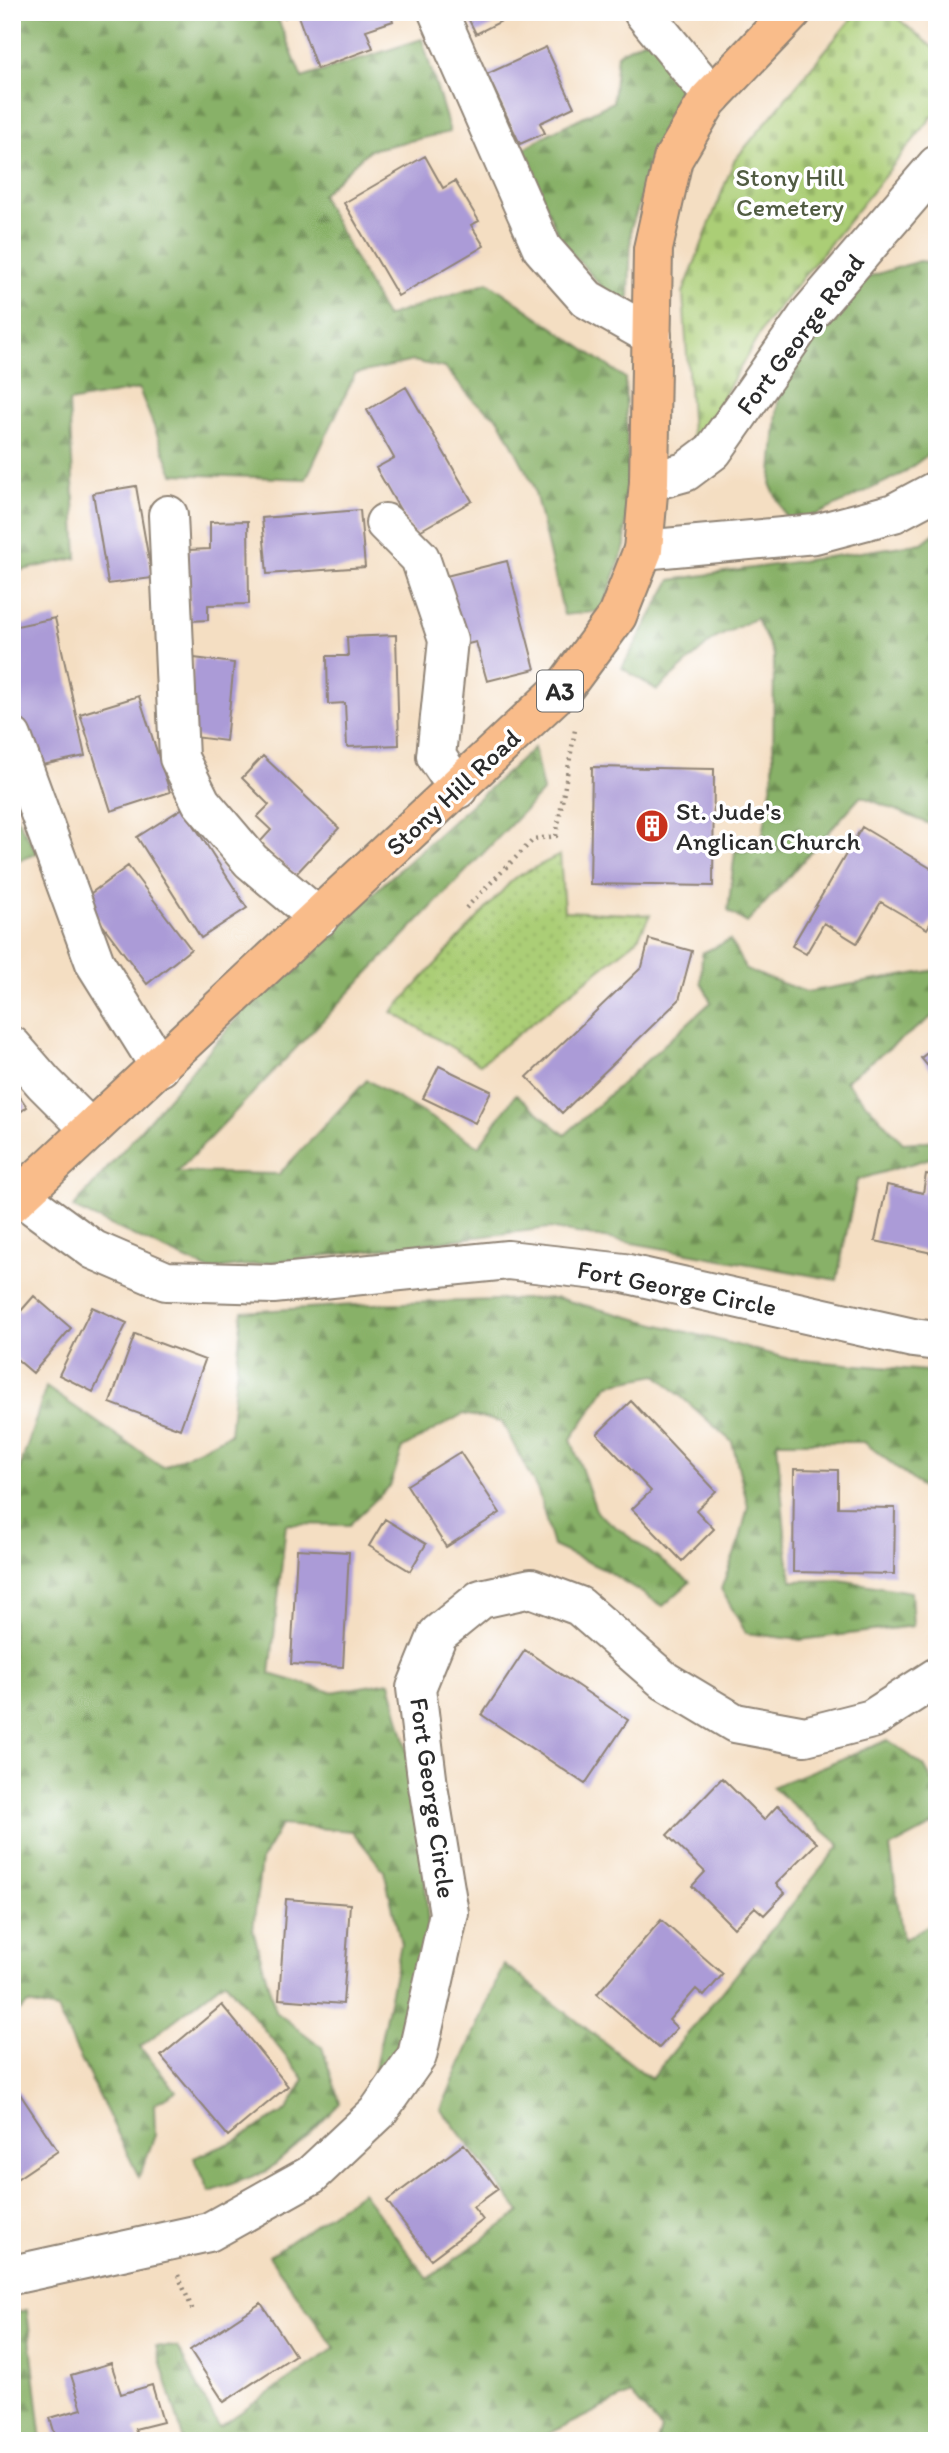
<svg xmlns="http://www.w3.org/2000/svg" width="949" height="2453" viewBox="0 0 949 2453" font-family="Itim,sans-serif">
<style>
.grass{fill:url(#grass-dots);stroke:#6b7c50;stroke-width:2}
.forest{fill:url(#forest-firs);stroke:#5a6e49;stroke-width:2}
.cemetery{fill:url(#cemetery-stones);stroke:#6b7c50;stroke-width:2}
.building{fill:#ab9bd7}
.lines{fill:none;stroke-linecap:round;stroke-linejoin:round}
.minor-casing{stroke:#908476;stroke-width:42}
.major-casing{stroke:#908476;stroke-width:42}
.path{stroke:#908476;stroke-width:4.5;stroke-dasharray:2 5;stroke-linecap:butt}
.minor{stroke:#fff;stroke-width:38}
.major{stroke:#f9bc8a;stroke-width:38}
.labels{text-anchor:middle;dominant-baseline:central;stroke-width:7;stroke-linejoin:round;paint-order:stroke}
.shield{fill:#fff;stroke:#6b6b6b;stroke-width:2}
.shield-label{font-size:24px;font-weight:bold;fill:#2b2b2b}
.park-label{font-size:26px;fill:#515c42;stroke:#fff}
.street-label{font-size:26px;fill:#2b2b2b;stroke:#fff}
.poi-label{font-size:26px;fill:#2b2b2b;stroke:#fff;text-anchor:start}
</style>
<defs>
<pattern id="grass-dots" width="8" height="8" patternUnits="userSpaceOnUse" patternTransform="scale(1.75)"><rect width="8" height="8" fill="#abce76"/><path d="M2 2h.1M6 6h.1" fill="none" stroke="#93b166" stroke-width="1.8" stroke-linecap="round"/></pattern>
<pattern id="forest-firs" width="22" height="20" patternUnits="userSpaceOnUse" patternTransform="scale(1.75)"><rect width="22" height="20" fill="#88b167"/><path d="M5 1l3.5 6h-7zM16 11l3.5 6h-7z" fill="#6f9055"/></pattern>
<pattern id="cemetery-stones" width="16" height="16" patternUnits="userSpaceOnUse" patternTransform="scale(1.75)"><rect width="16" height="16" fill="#abce76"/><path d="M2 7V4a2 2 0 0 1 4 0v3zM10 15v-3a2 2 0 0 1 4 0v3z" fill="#93b166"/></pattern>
</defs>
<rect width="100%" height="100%" fill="#fff"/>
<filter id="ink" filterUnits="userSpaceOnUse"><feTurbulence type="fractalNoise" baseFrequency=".0143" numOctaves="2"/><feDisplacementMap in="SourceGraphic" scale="14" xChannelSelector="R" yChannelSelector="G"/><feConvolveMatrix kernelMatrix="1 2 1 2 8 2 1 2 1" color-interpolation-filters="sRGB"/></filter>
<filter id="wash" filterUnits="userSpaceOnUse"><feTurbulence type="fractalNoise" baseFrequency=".00686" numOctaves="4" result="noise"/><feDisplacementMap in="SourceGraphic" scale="28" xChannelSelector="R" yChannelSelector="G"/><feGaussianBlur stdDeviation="1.57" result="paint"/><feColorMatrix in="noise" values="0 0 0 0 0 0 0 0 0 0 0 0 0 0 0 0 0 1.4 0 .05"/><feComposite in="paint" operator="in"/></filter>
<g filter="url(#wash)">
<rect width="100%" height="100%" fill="#f4dec2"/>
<path class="grass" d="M560,855L564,911L650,915L637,940L480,1064L392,1012L514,878Z"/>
<path class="forest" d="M12,12H275L302,78L422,39L450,132L369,150L321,195L386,317L488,282L625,378L628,467L625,546L602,611L564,615L533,484L499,419L474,401L445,368L413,361L355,374L306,479L173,474L139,389L69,402L77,558L14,572Z
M652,36L680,69V97L657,151L631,228L629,299L609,295L561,241L522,150L548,134L613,102L617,54Z
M919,261L937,263V448L902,474L791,527L771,486L779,388L858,280Z
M937,531V827L861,796L747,923L728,911L735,851H760L773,776L774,655L756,618L714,639L657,690L622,668L671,580L922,543Z
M534,748L543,791L177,1172L279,1174L367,1080L479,1146L516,1094L565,1135L711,1002L701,982L702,953L730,940L746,970L806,992L937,970V1013L845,1081L903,1143L937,1140V1156L857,1180L837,1280L549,1228L209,1270L73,1208L245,1009Z
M12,809L37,853L12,864Z
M557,1298L790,1359L937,1372V1499L864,1442H777L786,1544L792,1581L840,1580L911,1592L913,1626L800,1640L746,1633L721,1589L740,1539L748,1506L732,1442L657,1375L609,1384L571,1439L597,1513L690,1582L663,1606L607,1571L553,1546L538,1491L502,1422L463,1414L403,1448L390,1486L349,1525L286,1524L270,1674L332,1692L390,1682L408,1753L424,1865L429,1937L395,2060L374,2073L401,1944L384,1871L352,1831L281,1825L261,1860L253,1930L276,2012L322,2047L340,2103L307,2137L267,2171L210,2192L194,2158L235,2141L288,2109L304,2079L225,1981L140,2047L176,2091L154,2104L155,2135L139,2177L57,2010L28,2004L12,2017V1477L19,1471L46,1387L163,1467L230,1434L242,1312L373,1304Z
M888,1740L924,1766L937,1789V1823L890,1848L903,1940L930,1924L937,1872V2441H657L661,2429L631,2394L534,2441H184L156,2346L177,2347L219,2427L335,2348L269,2256L362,2192L428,2279L520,2212L441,2109L504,1964L651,2079L840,1845L772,1787Z
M27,2310L42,2441H12V2313Z"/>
<path class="cemetery" d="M857,12H890L937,51V111L766,323L693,449L683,293L734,161Z"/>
<g id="blocks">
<path class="building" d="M282,12H390L393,21L366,30L373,48L317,69L297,13L284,18Z
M465,12H519L476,34Z
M546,47L574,107L540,123L545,133L520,144L487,74Z
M425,156L443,188L455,181L479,221L471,225L484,246L398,296L344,203Z
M406,387L472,501L414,534L376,468L394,458L367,410Z
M136,486L152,578L108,584L93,493Z
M360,510L365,567L267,574L262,518Z
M248,521L249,604L208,605V620L190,621L188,550L210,549V522Z
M507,561L535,669L487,681L476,642L460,646L442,577Z
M55,618L85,756L28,768L12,695V627Z
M396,635L399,745L347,747L345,703L328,704L327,656H348L347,637Z
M194,658L234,663L226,741L186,736Z
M139,696L170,792L111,811L80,714Z
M263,756L339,828L295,875L260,842L271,830L257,817L269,805L242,778Z
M592,767L714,769L713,886L590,884Z
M183,808L247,908L201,938L137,837Z
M862,827L937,872V912L927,929L881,902L857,943L824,923L806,954L792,946Z
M128,866L191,949L147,984L83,899Z
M649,939L692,951L679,1000L562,1113L527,1077L642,967Z
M937,1045V1077L921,1058Z
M439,1066L491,1091L475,1123L423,1098Z
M12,1085L27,1107L12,1118Z
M926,1174L937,1176V1254L875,1241L887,1185L923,1193Z
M34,1296L71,1328L33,1373L12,1355V1305L20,1312Z
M92,1307L127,1323L93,1392L59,1375Z
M135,1334L205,1360L180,1429L110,1403Z
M631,1401L716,1491L696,1510L714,1529L682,1561L632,1509L651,1491L597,1434Z
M460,1452L500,1513L446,1547L407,1485Z
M794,1469L838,1470V1507L895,1508L894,1574L793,1572Z
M385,1519L426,1544L410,1571L369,1546Z
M297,1549L349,1552L343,1667L291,1664Z
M525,1650L628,1720L585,1784L482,1715Z
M722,1778L764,1820L778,1805L817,1843L776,1884L785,1893L764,1915L755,1907L734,1928L692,1886L705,1872L667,1835Z
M286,1899L350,1904L343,2004L279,1999Z
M661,1920L723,1974L704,1996L696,1989L669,2020L677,2028L659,2048L597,1994Z
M222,2005L288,2086L228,2136L161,2056Z
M12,2082L58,2151L12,2182Z
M464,2144L498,2189L473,2207L483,2220L431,2259L387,2201Z
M261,2303L295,2355L224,2402L190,2350Z
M111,2363L121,2394L152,2385L163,2422L135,2429L139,2441H57L50,2418L82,2409L71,2375Z"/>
</g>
</g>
<g filter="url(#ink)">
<use href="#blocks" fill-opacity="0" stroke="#908476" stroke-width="2"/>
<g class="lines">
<defs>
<path id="minor" d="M438,12L542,248L587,299L652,336
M643,12L712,96
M649,482L685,472L713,451L809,314L937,165
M168,515L179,758L201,802L251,861L319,918
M385,523L420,558L448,640L436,756L458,789
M643,550L815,534L894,513L937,490
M12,737L95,963L160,1067
M12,1046L44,1083L91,1130
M20,1196L94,1250L166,1281L273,1284L508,1260L624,1273L913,1338L937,1341
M12,2275L209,2232L311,2175L377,2113L417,2056L449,1913L428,1786L416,1688L438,1634L481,1599L531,1588L579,1606L665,1681L735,1723L805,1736L872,1719L937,1677"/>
<path id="major" d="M12,1203L566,685L617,616L643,550L649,482L653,249L673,159L708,100L792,12"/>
</defs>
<use href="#minor" class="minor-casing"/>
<use href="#major" class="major-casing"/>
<path class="path" d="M466,908L534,839L556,836L575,730
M178,2275L193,2311"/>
<use href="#minor" class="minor"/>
<use href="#major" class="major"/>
</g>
</g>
<defs>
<symbol id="building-disc" viewBox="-11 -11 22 22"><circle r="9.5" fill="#c8321e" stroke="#fff"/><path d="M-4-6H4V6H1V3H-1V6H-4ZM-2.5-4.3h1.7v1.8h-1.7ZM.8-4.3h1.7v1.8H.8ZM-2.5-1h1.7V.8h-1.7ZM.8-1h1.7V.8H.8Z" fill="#fff"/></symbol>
</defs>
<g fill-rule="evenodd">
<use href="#building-disc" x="633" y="807" width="38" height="38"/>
</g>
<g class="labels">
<rect class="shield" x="537" y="670.5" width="46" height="41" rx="5"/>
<g class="shield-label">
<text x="560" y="691">A3</text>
</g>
<g class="park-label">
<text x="790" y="177">Stony Hill<tspan x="790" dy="30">Cemetery</tspan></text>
</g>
<g class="street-label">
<text transform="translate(800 334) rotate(-53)">Fort George Road</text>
<text transform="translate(453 792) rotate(-43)">Stony Hill Road</text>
<text transform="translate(677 1288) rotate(11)">Fort George Circle</text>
<text transform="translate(433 1798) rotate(82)">Fort George Circle</text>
</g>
<g class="poi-label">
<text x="676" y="811">St. Jude's<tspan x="676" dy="30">Anglican Church</tspan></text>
</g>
</g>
<rect width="949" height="2453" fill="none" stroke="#fff" stroke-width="42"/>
</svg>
